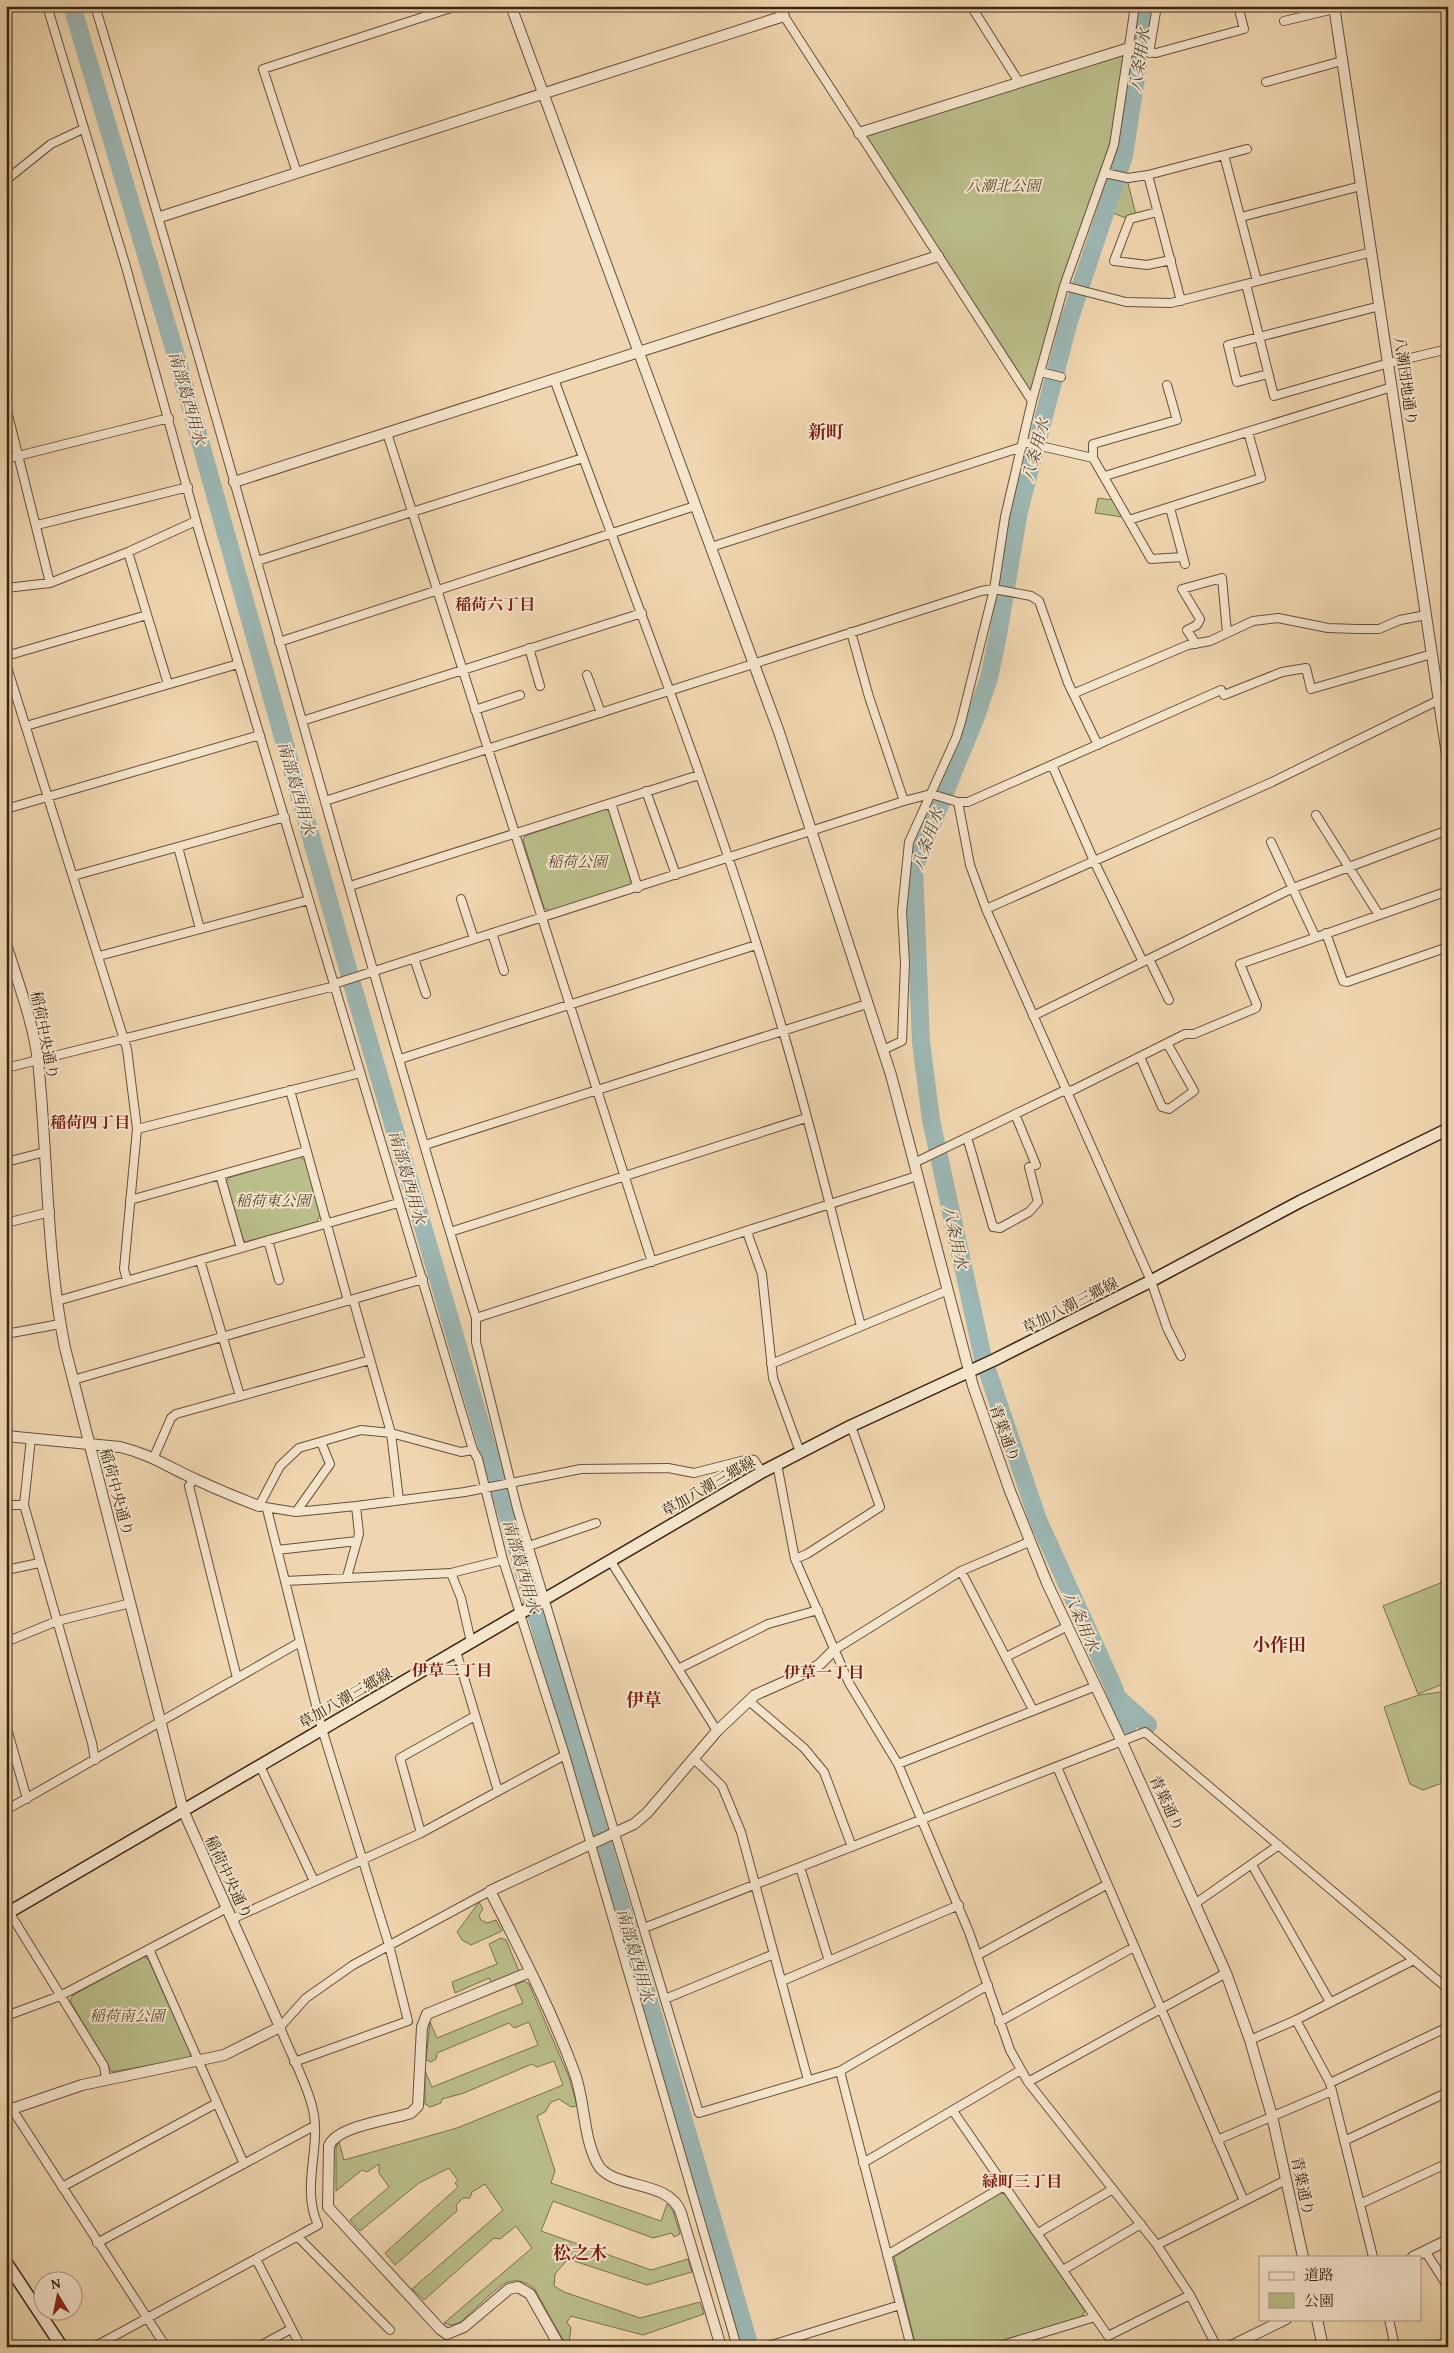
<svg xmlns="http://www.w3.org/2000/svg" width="1454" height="2353" viewBox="0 0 1454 2353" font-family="'Gentium Book Plus','Noto Serif JP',serif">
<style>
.green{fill:#babe8b;stroke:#7a714e}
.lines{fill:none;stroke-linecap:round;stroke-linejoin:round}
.river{stroke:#9db7b4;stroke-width:18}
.minor-casing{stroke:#68503a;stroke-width:10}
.tertiary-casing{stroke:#68503a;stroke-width:12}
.secondary-casing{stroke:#3a2412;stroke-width:14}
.minor{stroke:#f5e4cc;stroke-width:8}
.tertiary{stroke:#f5e4cc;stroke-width:10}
.secondary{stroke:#f5e4cc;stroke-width:11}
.labels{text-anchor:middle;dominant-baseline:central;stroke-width:4;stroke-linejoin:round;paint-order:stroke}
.park-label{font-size:15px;font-style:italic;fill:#5a4a30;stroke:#f5e4cc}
.street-label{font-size:15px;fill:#3a2412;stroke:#f5e4cc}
.water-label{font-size:16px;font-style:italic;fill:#53493a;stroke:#f5e4cc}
.neighbourhood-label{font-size:16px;font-weight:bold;fill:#7a1f14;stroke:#f5e4cc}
.quarter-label{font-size:18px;font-weight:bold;fill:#7a1f14;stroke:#f5e4cc}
</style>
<rect width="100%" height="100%" fill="#f0d6b0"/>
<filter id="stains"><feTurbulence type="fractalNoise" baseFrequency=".004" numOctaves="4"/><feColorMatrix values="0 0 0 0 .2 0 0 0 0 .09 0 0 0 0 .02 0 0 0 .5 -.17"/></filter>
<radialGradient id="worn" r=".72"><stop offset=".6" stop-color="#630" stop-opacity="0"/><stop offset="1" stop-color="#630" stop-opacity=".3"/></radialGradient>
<path class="green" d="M1125,53L1110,146L1032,393L861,135Z
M1118,177L1127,179L1137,219L1131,220L1108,211Z
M1098,498L1113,500L1123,517L1095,513Z
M605,809L609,811L631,881L629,885L550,911L544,908L523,840L525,836Z
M299,1157L305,1160L320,1215L317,1222L246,1242L242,1239L226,1182L228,1178Z
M1448,1580V1682L1418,1694L1383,1606Z
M1448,1691V1781L1423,1790L1410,1784L1384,1707L1419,1695Z
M479,1902L483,1909L479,1915L481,1920L487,1923L496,1920L502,1931L471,1945L462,1940L457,1932Z
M501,1938L506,1940L519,1971L491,1982L489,1978L455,1993L452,1982L497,1964L489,1944Z
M143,1957L148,1959L191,2054L189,2058L112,2072L70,2001L73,1995Z
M524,1981L529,1984L569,2077L577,2106L571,2107L559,2099L551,2102L545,2112L537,2116L555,2171L551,2183L661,2221L667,2204L673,2211L680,2234L674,2237L672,2233L653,2238L553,2201L541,2231L651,2270L688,2259L692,2272L647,2285L568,2259L555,2274L554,2286L564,2292L640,2318L700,2302L704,2314L643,2335L571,2316L567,2322L571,2328L569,2343L578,2347H567L534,2288C526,2282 518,2279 508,2282C498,2285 469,2315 459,2323L451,2325L444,2323L532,2248L516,2226L500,2239L494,2238L424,2300L412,2289L503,2210L485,2184L472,2192L470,2198H463L456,2205L457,2211L395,2265L385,2253L458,2187L455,2183L458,2181L449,2168L419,2183L360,2231L350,2220L389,2187L379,2173V2164L367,2172L362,2170L336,2191V2147L339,2142L344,2160L457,2128L563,2085L554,2061L537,2067L532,2064L464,2093L442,2099L441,2103L430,2107L425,2104V2071L432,2087L538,2045L529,2022L514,2028L509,2023L437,2053L436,2059L431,2062L426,2060L430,2022L437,2038L523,2003L515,1985Z
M998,2193L1005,2194L1085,2311L1081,2318L981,2347H916L894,2257Z"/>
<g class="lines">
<path class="river" d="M72,6L175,352L353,987L750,2347
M1120,1700L1148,1725
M1128,1725L1111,1681L1038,1520L983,1358L931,1120L921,1042L914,868L975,719L989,678L998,635L1019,511L1069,321L1124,156L1147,6"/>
<defs>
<path id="minor" d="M47,6L126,267L200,535L473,1450L478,1459L503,1560L565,1755L737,2347
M95,6C228,442 343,883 476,1318V1342L517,1508L699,2113L840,2071L988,1985
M971,6L1019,82
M784,16L1032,401
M1284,21L1334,9
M1129,51L1156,53L1244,29L1238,6
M1149,53L1157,6
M1266,82L1342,61
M1224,155L1257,281
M297,173L263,69L457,6
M1105,173L1128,178L1148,175L1247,149
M1148,175L1181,301
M6,180L51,144L83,129
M1157,212L1130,219L1114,261L1147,265L1171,260
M1241,217L1361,186
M1246,284L1274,396L1389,363
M1064,286L1126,302L1171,303L1372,252
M1389,363L1448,349
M1040,372L1061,377
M1268,374L1237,382L1228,345L1380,306
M554,379C633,595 719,810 783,1031C812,1129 835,1228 861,1326
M6,407L50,583
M387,433L652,1262
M1023,442L1093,458L1151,559L1183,557
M1093,458V444L1177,420L1167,385
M6,459L169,418
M1105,476L1392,387
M1170,508L1185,564
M1129,520L1261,478L1248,432
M37,525L188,487
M711,547L1022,447
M128,552L168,684
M257,561L583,458
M6,588L50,583L128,552L196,521
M851,632L869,697L904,801
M279,642L695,506
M1196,644L1187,630L1197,625L1200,619L1182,589L1222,578L1227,633
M529,648L540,686
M6,656L147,615
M6,664L127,1049L137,1129L124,1269L127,1280
M587,675L601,713
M1075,693L1188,645L1210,641L1253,621L1278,618L1328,628L1357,629H1379L1400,620L1426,615
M1224,695L1282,672L1306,668L1311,689L1432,654
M475,710L520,695
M302,721L642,613
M26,726L238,664
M1052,765L1094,861L1143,962
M646,791L676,875
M325,801L981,591L994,589L1031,596L1039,601L1068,683L1098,745
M958,802L970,865L986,909L1151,1281L1167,1328L1181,1356
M611,803L638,888
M6,809L260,735
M1316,815L1379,915
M1271,842L1315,936
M178,847L200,929
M73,876L285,817
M350,886L699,775
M461,899L474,939
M986,909L1272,782L1439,700
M492,933L504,971
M1326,933L1343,981L1347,982L1448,947
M99,956L309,900
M414,958L426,994
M1149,959L1169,1000
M334,984L904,801L931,794L958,802H968L1221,690
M1033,1016L1293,888L1448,830
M883,1050L902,1041L905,963L902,912L909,842L956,738L961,722L994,589L1005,517L1032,401L1064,286L1114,145L1135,6
M1140,1057L1162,1107L1169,1109L1194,1091L1167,1043
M400,1059L756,945
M6,1068L335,986
M290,1090L348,1301
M137,1129L360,1073
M967,1137L993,1227L1000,1228L1029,1212L1038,1202L1029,1167L1036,1165L1015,1114
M425,1145L867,1004
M6,1162L45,1152
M914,1163L1061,1092L1073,1090L1185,1034H1194L1256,1008L1257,1005L1240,964L1448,891
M220,1175L241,1248
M130,1200L306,1151
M6,1223L50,1212
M450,1232L806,1118
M747,1232L762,1274L773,1378L800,1452
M268,1240L279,1280
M200,1260L240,1396
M353,1299L391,1433L399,1500
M57,1301L398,1203
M476,1318L917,1176
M6,1334L60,1324
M771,1364L946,1291
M73,1380L423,1279
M31,1438L24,1505L92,1743L95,1760
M473,1450L461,1452L391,1433L361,1430L299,1448L280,1466L259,1506L296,1512L356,1506L465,1492L581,1469L668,1468L694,1473L749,1459L754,1460L762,1472
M154,1457L171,1418L176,1414L370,1360
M777,1464L795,1559L849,1683L898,1764L969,1932L1010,2050L1028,2082L1157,2245L1190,2295L1217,2347
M194,1479L189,1486L237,1678
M6,1505H24
M267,1509L322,1729L389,1945L408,2021L294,2062
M296,1512L330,1464L321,1442
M529,1546L596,1523
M277,1550L357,1541
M795,1559L807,1554L880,1507L851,1426
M610,1560L717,1731
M6,1570L39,1563
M961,1571L1033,1710
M451,1573L461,1598L471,1642
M347,1577L359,1534L356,1506
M285,1581L451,1573L503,1560
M6,1642L57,1621L131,1603
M834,1650L961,1571L1029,1542
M456,1651L498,1791
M1006,1657L1068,1626
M678,1669L768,1624L818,1610
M749,1701L804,1748L824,1772L852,1847
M6,1725L27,1799
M693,1758L722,1786L741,1832L808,2080
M898,1764L1096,1686
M260,1766L314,1881
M1057,1767L1244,2201
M6,1810L300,1642
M421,1833L400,1758L475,1716
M1252,1865L1330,2002
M800,1867L829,1961
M1196,1903L1279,1845
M6,1907L104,2066L106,2079
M232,1919L421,1833L565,1755
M644,1928L1145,1732L1448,1989
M149,1949L244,2164
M978,1955L1106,1885
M782,1981L959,1905
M665,1999L774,1954
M6,2016L60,1996L227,1908
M1296,2020L1330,2083L1373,2257
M999,2022L1134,1947
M1250,2040L1296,2020L1414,1960
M840,2071L911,2347
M1028,2082L1226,1973
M1330,2083L1448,2027
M12,2109L166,2347
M953,2111L1108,2336L1190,2295
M1217,2140L1332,2091
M1344,2141L1448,2092
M863,2163L1021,2070
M62,2187L217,2103
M1360,2204L1448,2163
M1038,2233L1113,2189
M298,2237L390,2330
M97,2243L314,2126
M1157,2245L1286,2180
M1425,2251L1448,2287
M887,2255L1004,2186
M256,2259L301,2347
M1063,2270L1141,2224
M1389,2319L1395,2347
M94,2347L318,2225C300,2186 323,2145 312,2106C306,2081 289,2051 280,2027L306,1998L353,1965L490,1891
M258,2347L291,2329
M765,2347L900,2305
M996,2347L1095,2317
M1435,2347L1448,2341"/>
<path id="tertiary" d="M511,6L779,732L891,1075L973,1386L1010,1491L1047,1583L1122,1742L1226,1973L1250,2040L1272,2116L1303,2257
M1334,6L1448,761
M859,133L1129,48
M160,217L784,16L777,6
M234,482L938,256
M6,944C18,983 33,1021 38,1061C48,1156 46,1255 65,1348L183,1810L280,2027L224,2055L82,2085L6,2111
M6,1436L120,1447C150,1454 168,1467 195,1479C216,1489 238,1498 259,1506
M530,1972L427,2014L422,2027L418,2106L411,2113C391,2120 336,2126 329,2146L328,2207L440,2329L447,2334L464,2327L509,2289L518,2287L530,2294L560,2347
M1413,2257L1448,2240
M1317,2319L1323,2347
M721,2347L681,2213C669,2178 611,2191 597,2163C583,2136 585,2102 575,2074C552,2011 520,1950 490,1891L634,1824L647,1813L717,1731L755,1695L809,1671L820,1664L834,1650
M1229,2347L1286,2319"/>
<path id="secondary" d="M6,1914L762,1472L851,1426L994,1360L1151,1281L1301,1201L1448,1129
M6,2262L62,2347"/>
</defs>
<use href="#minor" class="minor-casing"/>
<use href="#tertiary" class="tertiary-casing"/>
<use href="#secondary" class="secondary-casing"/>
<use href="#minor" class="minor"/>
<use href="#tertiary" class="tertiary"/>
<use href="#secondary" class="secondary"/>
</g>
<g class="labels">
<g class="park-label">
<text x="1003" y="185">八潮北公園</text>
<text x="577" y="861">稲荷公園</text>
<text x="273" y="1200">稲荷東公園</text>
<text x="127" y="2015">稲荷南公園</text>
</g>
<g class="street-label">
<text transform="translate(1406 381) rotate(82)">八潮団地通り</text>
<text transform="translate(45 1035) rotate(79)">稲荷中央通り</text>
<text transform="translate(1070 1305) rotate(-27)">草加八潮三郷線</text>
<text transform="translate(1005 1433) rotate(70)">青葉通り</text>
<text transform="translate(708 1486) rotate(-30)">草加八潮三郷線</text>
<text transform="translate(117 1492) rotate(75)">稲荷中央通り</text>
<text transform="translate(345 1698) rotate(-30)">草加八潮三郷線</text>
<text transform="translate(1167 1803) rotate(65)">青葉通り</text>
<text transform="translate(229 1877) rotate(65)">稲荷中央通り</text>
<text transform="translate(1303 2186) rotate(78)">青葉通り</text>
</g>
<g class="water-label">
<text transform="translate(1139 60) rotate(-81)">八条用水</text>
<text transform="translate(188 398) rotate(74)">南部葛西用水</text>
<text transform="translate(1035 450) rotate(-75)">八条用水</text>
<text transform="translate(297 788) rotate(74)">南部葛西用水</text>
<text transform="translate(927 839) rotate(-71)">八条用水</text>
<text transform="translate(408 1177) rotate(74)">南部葛西用水</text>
<text transform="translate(956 1237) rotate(78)">八条用水</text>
<text transform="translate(522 1566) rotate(74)">南部葛西用水</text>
<text transform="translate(1082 1621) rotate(66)">八条用水</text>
<text transform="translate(636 1955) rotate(74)">南部葛西用水</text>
</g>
<g class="neighbourhood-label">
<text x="495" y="604">稲荷六丁目</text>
<text x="90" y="1122">稲荷四丁目</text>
<text x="452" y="1670">伊草二丁目</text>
<text x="824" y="1672">伊草一丁目</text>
<text x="1022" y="2181">緑町三丁目</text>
</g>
<g class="quarter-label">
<text x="826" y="431">新町</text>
<text x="1279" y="1644">小作田</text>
<text x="644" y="1699">伊草</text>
<text x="580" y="2252">松之木</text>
</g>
</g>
<rect width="1454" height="2353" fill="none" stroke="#f0d6b0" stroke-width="25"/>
<rect x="8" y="8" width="1439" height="2338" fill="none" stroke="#3a2412" stroke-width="2.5"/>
<rect x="12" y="12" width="1429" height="2328" fill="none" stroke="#3a2412"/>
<rect x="1259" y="2256" width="162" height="65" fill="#f5e4cc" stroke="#aa9782"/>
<rect x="1269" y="2272" width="25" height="8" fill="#f5e4cc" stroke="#aa9782"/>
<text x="1304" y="2280" font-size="15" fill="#3a2412">道路</text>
<rect x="1269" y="2293" width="25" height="15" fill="#babe8b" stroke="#aa9782"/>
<text x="1304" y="2306" font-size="15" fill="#3a2412">公園</text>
<g transform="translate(58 2296) rotate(350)"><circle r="24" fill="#f5e4cc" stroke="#aa9782"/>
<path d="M0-4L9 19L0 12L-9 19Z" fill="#8f2418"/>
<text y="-8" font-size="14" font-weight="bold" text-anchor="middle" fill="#3a2412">N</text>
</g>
<rect width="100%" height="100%" filter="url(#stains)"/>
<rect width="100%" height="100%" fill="url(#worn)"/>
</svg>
